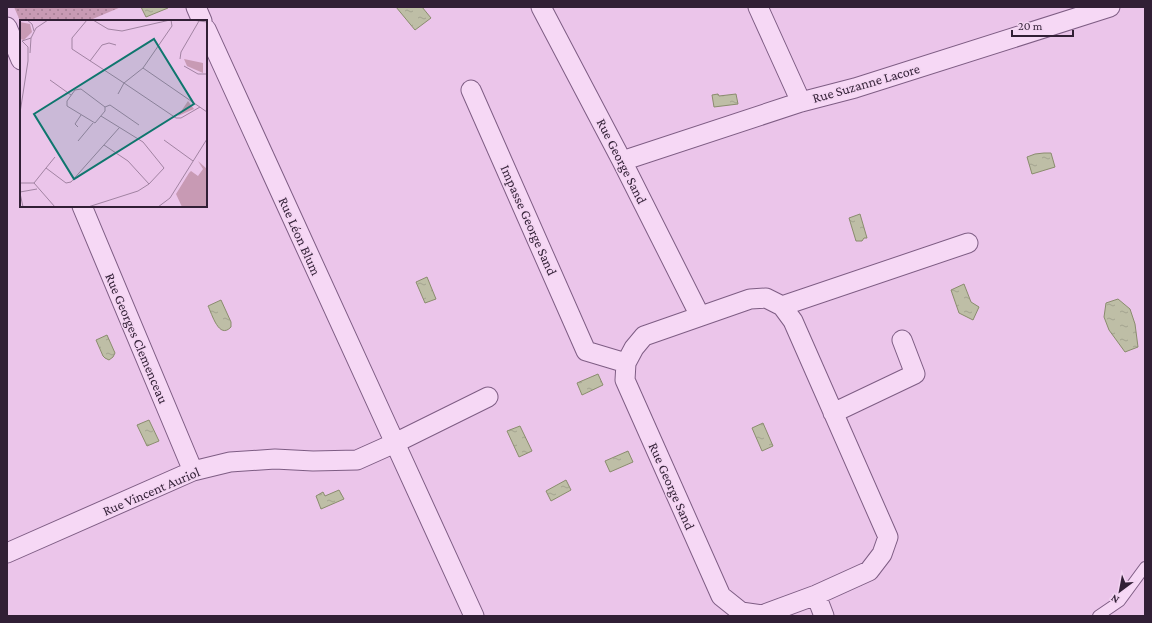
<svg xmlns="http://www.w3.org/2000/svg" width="1152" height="623" viewBox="0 0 1152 623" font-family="'Crimson Pro',serif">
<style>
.grass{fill:url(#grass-dots)}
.water{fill:url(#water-ripples);stroke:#8a8c6e}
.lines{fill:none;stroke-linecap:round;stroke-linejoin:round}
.service-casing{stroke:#7e5d84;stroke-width:12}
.minor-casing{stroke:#7e5d84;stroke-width:21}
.service{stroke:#f6d8f5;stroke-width:10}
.minor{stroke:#f6d8f5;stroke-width:19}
.labels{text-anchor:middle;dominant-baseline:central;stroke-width:3;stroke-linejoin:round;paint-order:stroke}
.street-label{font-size:14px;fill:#311f35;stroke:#f3d4f2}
.inset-road{fill:none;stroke:#a183a2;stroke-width:1}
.view{fill:#0f766e;fill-opacity:0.15;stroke:#0f766e;stroke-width:2}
.inset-edge{fill:none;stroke:#311f35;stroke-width:2}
</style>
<defs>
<pattern id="grass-dots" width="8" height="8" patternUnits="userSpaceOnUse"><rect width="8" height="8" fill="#c89ab4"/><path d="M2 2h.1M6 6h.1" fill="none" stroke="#a37d93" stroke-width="1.8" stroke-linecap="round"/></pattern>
<pattern id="water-ripples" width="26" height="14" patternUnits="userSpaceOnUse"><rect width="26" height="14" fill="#bebea6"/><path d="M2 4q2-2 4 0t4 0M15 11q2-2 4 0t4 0" fill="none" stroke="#a4a390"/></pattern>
</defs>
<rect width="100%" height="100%" fill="#ebc5ea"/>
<path class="grass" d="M14,7H121L88,21H21V23Z"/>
<path class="water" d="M141,7H167L168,8L146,17Z
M396,7H422L431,18L415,30Z
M718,94L719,96L736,94L738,104L714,107L712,95Z
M1044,153H1051L1055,167L1032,174L1027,157L1035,154Z
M860,214L867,238H864L862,241H856L849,218Z
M427,277L436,299L425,303L416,282Z
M964,284L971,302L979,307L973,320L959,313L951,290Z
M1118,299L1130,309L1135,324L1138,347L1125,352L1109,330L1104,317L1106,303Z
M221,300L231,322V327C219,340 212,314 208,306Z
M107,335L115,353L113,357L109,360L105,358L103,356L96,340Z
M598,374L603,385L582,395L577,383Z
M149,420L159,441L147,446L137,425Z
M763,423L773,446L762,451L752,428Z
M520,426L532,451L519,457L507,431Z
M628,451L633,462L610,472L605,461Z
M566,480L571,490L551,501L546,491Z
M339,490L344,499L321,509L316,496L323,492L325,496Z"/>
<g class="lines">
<defs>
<path id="service" d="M1098,616L1120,601L1145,567"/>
<path id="minor" d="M196,7L202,21
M541,7L622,161L700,316
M758,7L801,102
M7,27L21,60
M206,29L395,443L488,397
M471,90L586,351L626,363
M622,161L801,102L855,88L1110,7
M82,206L193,471
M766,298L782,306L793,321L888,537L882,554L869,571L816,595L762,615L741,612L721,596L625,380L626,363L634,348L644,336L750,299Z
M782,306L968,243
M833,413L915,374L902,340
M7,553L193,471L230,462L275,459L313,461L357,460L395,443L474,616
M816,595L824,616"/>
</defs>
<use href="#service" class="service-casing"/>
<use href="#minor" class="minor-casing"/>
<use href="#service" class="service"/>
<use href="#minor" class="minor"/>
</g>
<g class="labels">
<g class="street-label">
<text transform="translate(866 83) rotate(-16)">Rue Suzanne Lacore</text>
<text transform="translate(622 161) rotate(63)">Rue George Sand</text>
<text transform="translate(529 220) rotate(66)">Impasse George Sand</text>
<text transform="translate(300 236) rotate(66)">Rue Léon Blum</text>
<text transform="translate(137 338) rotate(67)">Rue Georges Clemenceau</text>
<text transform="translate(672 486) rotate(66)">Rue George Sand</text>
<text transform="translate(151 491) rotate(-23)">Rue Vincent Auriol</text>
</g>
</g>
<g transform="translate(20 20)">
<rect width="187" height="187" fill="#ebc5ea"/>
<path d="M0,2L10,4L12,12L4,20L0,19ZM164,39L183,43V53L167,46ZM168,81L174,89L158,96ZM178,141L187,149V187H162L156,174L169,153L171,151L178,156L183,149Z" fill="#c89ab4"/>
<path class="inset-road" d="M7,0L12,4L14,11M67,0L52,18V29L104,63L123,48L152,6L151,0M73,0L88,9L102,11L150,0M172,0L187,2M2,21L11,18L16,8L28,0M10,33L11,18M160,39L161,32L179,1M70,41L82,25L89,23L96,25M164,46L178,54H187M123,48L187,92M30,60L51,75M61,69L85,87V91L75,103L47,86V81L55,70ZM98,74L104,63L156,98H161L180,87M85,87L90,85L119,105M0,93L8,41V27L2,21M58,107L55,104L61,95M144,120L173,141M58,121L73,103M84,125L108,141L129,164M26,148L35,137M0,163H14L35,187M14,163L26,148L46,163L51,162L99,108M0,172L17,169M0,173L3,187M68,187L118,171L129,164L144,148L123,122L81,96M138,187L150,178L187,119"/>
<path class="view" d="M134,19L174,84L54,159L14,94Z"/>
<rect width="187" height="187" class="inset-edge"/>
</g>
<rect width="1152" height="623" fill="none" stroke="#311f35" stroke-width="16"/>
<g transform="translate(1120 591) rotate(212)" stroke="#f3d4f2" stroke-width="3" paint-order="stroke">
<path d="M0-3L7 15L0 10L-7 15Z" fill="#311f35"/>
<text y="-6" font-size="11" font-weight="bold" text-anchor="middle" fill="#311f35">N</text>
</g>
<path d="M1012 30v6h61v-6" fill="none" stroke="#311f35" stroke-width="2"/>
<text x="1018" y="30" font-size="12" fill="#311f35" stroke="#f3d4f2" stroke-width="3" paint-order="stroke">20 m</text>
</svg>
